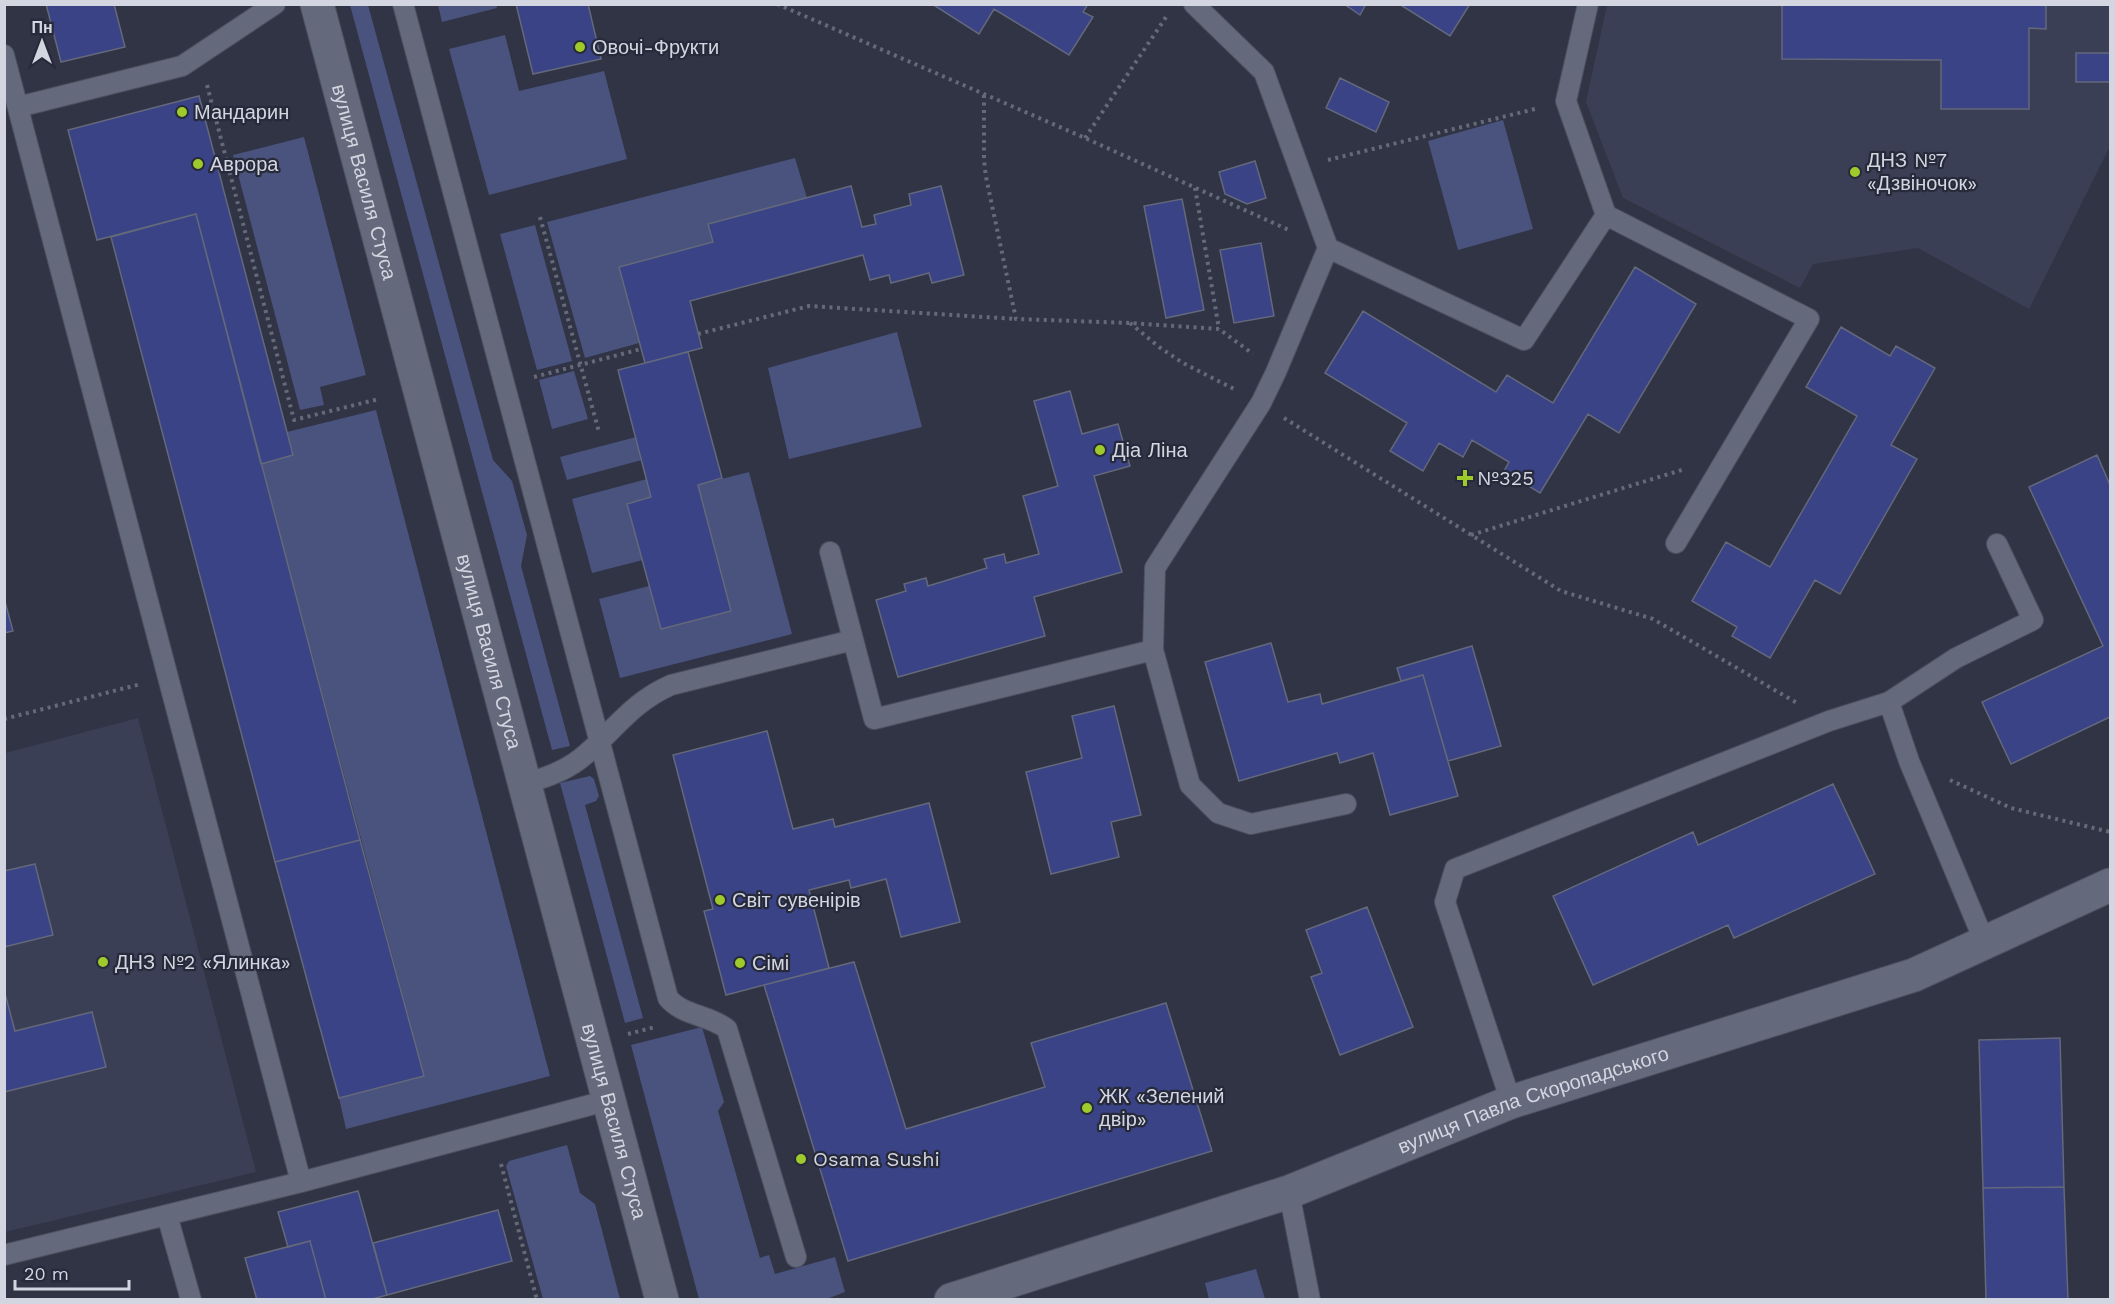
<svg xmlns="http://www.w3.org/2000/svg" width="2115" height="1304" viewBox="0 0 2115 1304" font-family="'Work Sans',sans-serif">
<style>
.built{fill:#3a3f55}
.green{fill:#4a537d}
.building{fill:#394385;stroke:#64687b;stroke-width:1.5}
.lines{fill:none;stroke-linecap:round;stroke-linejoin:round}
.lane-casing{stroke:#4c505e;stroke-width:22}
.street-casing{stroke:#4c505e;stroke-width:35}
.secondary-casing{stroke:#4c505e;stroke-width:35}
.path{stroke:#666a78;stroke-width:4;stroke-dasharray:3 4.5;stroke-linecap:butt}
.lane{stroke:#64697b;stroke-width:20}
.street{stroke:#64697b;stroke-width:33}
.secondary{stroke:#64697b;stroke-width:33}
.poi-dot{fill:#9fca2c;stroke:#272a3a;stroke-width:2}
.labels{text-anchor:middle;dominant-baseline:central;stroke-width:4.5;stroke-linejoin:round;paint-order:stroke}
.poi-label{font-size:20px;fill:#d3d6e0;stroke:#272a3a;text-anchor:start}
.street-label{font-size:20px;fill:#d3d6e0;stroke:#272a3a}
</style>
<rect width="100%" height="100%" fill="#303445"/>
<path class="built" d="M1607,5H2110V146L2029,309L1918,248L1813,264L1800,288L1623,198L1586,102Z
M138,718L256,1172L5,1232V753Z"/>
<path class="green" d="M350,5H368L493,460L512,481L527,535L521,566L570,746L552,750Z
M438,5H496L497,8L442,22Z
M505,35L519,91L604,71L627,159L489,195L449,49Z
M1503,120L1533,229L1458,250L1428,141Z
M304,137L366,375L320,387L324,405L300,410L233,155Z
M795,158L807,198L708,224L713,242L619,267L639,343L585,358L547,222Z
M535,225L572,361L537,370L500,234Z
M897,332L922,427L789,459L768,368Z
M574,371L588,419L552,429L539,380Z
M376,410L550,1076L346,1129L339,1098L424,1075L261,464L293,455L287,432Z
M636,437L642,460L567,480L560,457Z
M749,472L792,634L620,678L599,599L649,586L661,629L731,611L698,485Z
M647,479L651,497L627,504L643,560L592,573L572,499Z
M590,776L594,779L599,796L596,801L585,805L643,1018L625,1023L560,783Z
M702,1027L724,1102L718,1111L760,1258L769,1255L775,1274L835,1257L845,1292L824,1300L699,1299L631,1045Z
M567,1145L580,1193L595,1204L620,1299H543L506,1166L509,1161Z
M1256,1269L1265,1299H1209L1205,1283Z"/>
<path class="building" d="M46,4H114L125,47L61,62Z
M516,4H588L601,59L533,74Z
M932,4H1088L1083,12L1093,17L1069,55L994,9L979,34Z
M1344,4H1366L1360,15Z
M1399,4H1470L1450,36Z
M1782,4H2046V29L2029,28V109H1941V60L1782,59Z
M2076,53H2110V82H2076Z
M1340,78L1389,102L1376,132L1326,108Z
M199,96L293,455L261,464L196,214L97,240L68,130Z
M1255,161L1266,198L1247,204L1225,194L1219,172Z
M851,186L862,227L876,224L874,215L911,205L909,194L941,186L964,275L932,283L929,273L891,283L889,275L870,280L863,255L690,301L702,348L645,363L619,267L713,242L708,224Z
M1182,199L1204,310L1166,318L1144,206Z
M196,214L360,840L275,862L111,237Z
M1261,243L1274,316L1234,323L1220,250Z
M1635,267L1696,304L1619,433L1588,414L1540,493L1504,471L1509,462L1472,440L1463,457L1439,443L1423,471L1390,451L1407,423L1325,373L1363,311L1496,392L1507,375L1553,403Z
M1841,327L1890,356L1896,346L1935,368L1891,445L1917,459L1840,594L1815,580L1770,658L1732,636L1737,627L1692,601L1726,542L1770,567L1857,416L1806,387Z
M688,352L722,478L698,485L731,611L661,629L627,504L651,497L618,370Z
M1070,391L1082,434L1118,424L1130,466L1094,476L1122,572L1034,597L1045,636L898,677L876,600L906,591L904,584L926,578L928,586L987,568L984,559L1004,554L1006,563L1039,554L1023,496L1058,486L1034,401Z
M2097,455L2110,485V717L2011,764L1982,702L2103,646L2029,487Z
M4,598L13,631L4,633Z
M1271,643L1288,702L1320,694L1322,704L1423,675L1458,796L1390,815L1373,753L1340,763L1337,753L1239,781L1205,662Z
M1472,646L1501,746L1448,761L1423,675L1401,681L1397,668Z
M1114,706L1141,815L1111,822L1119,857L1051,874L1026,772L1082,758L1072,716Z
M767,731L793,829L833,819L835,827L929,803L960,922L901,937L886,879L851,888L849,880L809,890L829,968L726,995L704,911L713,909L673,755Z
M1833,784L1875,874L1734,938L1728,925L1593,985L1553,896L1693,832L1698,845Z
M360,840L424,1076L339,1098L275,862Z
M35,864L53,935L4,947V871Z
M1367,907L1413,1027L1340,1055L1311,977L1322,973L1306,930Z
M854,962L906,1129L1045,1087L1031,1043L1166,1003L1212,1151L848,1261L764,985Z
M4,990L15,1031L92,1012L106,1067L4,1092Z
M2060,1038L2064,1187L1983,1188L1979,1040Z
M2064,1187L2068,1300H1986L1983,1188Z
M358,1191L387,1295L369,1300H326L310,1241L288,1247L278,1212Z
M498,1210L512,1261L387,1295L373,1243Z
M310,1241L326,1300H257L245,1258Z"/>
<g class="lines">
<defs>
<path id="lane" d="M403,4L668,998C683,1016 710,1015 727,1029L796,1257
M1588,4L1566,101L1606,215L1809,319L1676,543
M4,55L301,1182
M18,107L182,66L275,4
M1328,248L1524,340L1606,215
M830,552L874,719L1153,650L1155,568L1261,403L1276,372L1328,248L1264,72L1194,4
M1153,650L1190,785L1218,813L1251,824L1346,804
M1889,702L1956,658L2033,620L1997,544
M524,784C544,778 563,772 580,759C613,733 630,703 671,685L853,640
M1511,1102L1445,902L1455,869L1829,721L1889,702L1909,761L1985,943
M1289,1192L1310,1300
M167,1215L191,1300
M4,1255L301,1182L609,1100"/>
<g id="street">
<path id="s1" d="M951,1300L1289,1192L1511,1102L1914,975L2110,885"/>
</g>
<g id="secondary">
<path id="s2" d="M317,4L662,1300"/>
</g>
</defs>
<use href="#lane" class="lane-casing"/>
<use href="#street" class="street-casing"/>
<use href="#secondary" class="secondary-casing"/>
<path class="path" d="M777,4L1085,138L1289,230
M207,85L294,420L379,399
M984,95V160L986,177L1016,319L1130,323L1219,329L1253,354
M1085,138L1168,14
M1328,160L1539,108
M1195,188L1219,329
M540,217L599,432
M1130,323L1159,347L1183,363L1236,390
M698,334L809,306L1016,319
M534,377L641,349
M1284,418L1561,591L1653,619L1797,703
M1471,535L1685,469
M4,719L141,684
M1950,780L2011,808L2110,832
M628,1034L655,1027
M501,1164L537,1300"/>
<use href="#lane" class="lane"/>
<use href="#street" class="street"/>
<use href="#secondary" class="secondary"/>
</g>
<g class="poi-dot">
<circle cx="580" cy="47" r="6"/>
<circle cx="182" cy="112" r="6"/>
<circle cx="198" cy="164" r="6"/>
<circle cx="1855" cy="172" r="6"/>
<circle cx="1100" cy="450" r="6"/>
<path d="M1462 469h6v6h6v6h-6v6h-6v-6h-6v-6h6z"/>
<circle cx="720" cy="900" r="6"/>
<circle cx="103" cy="962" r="6"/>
<circle cx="740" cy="963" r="6"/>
<circle cx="1087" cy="1108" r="6"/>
<circle cx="801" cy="1159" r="6"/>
</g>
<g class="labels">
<g class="poi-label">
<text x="592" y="47">Овочі-Фрукти</text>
<text x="194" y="112">Мандарин</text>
<text x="1867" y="160">ДНЗ №7<tspan x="1867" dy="23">«Дзвіночок»</tspan></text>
<text x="210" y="164">Аврора</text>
<text x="1112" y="450">Діа Ліна</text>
<text x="1477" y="478">№325</text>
<text x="732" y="900">Світ сувенірів</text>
<text x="115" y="962">ДНЗ №2 «Ялинка»</text>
<text x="752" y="963">Сімі</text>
<text x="1099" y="1096">ЖК «Зелений<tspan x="1099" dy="23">двір»</tspan></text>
<text x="813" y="1159">Osama Sushi</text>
</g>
<g class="street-label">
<text stroke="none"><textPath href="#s2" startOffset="184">вулиця Василя Стуса</textPath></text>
<text stroke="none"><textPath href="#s2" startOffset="670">вулиця Василя Стуса</textPath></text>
<text stroke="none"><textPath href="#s1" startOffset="616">вулиця Павла Скоропадського</textPath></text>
<text stroke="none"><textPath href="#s2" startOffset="1156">вулиця Василя Стуса</textPath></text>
</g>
</g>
<rect width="2115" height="1304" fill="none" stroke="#d3d6e0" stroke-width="12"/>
<g transform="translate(42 42)" stroke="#272a3a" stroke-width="4.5" paint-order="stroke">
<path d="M0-4.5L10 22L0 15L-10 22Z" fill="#d3d6e0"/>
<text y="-9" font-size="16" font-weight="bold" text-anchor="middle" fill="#d3d6e0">Пн</text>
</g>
<path d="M15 1280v9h114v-9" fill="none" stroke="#d3d6e0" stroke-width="3"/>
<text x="24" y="1280" font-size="18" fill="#d3d6e0" stroke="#272a3a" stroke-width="4.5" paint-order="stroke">20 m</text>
</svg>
